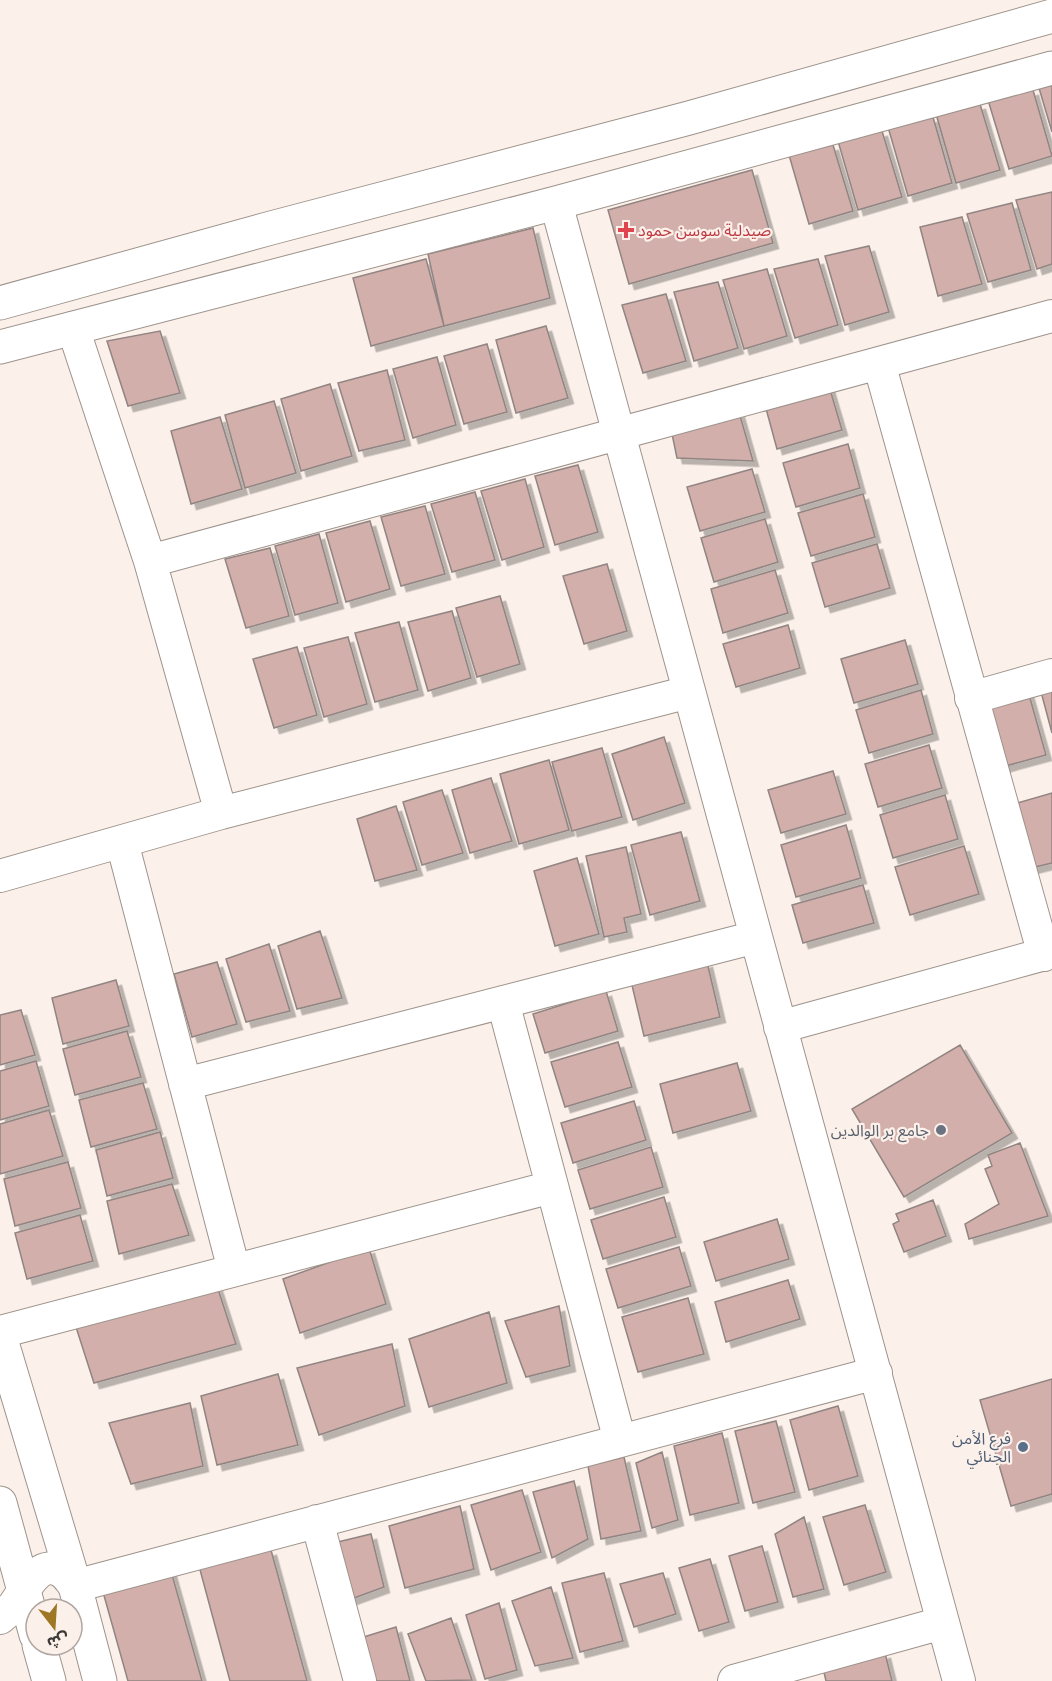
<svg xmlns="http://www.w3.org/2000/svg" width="1052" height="1681" viewBox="0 0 1052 1681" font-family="Raleway,'Noto Sans Arabic',sans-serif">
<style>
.building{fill:#d2afab;stroke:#918583;stroke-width:1.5;filter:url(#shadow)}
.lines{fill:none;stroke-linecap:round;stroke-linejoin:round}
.minor-casing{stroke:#9d938c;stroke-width:34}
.secondary-casing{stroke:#9d938c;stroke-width:35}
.minor{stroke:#fff;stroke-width:32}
.secondary{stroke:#fff;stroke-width:33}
.health-dot{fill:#e0444e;stroke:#fcf1ea;stroke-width:2}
.worship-dot{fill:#6b7280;stroke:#fcf1ea;stroke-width:2}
.service-dot{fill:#5c6f8a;stroke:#fcf1ea;stroke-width:2}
.labels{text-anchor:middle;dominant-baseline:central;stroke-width:4.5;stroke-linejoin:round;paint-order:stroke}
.health-label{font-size:16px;fill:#be3a42;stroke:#fcf1ea;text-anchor:start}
.worship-label{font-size:16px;fill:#5b616d;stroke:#fcf1ea;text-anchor:end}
.service-label{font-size:16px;fill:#4e5e75;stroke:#fcf1ea;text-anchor:end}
</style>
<defs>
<filter id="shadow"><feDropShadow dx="5.5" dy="5.5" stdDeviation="0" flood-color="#0004"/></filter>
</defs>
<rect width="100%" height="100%" fill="#fcf1ea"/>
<path class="building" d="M1052,85V132L1039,88Z
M1033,90L1052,156L1009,169L988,100Z
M980,104L1000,170L956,183L936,114Z
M933,117L952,183L908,196L888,127Z
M882,131L902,197L858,210L838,141Z
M833,145L853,211L809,224L789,155Z
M752,170L773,243L629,284L608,210Z
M1052,192V264L1037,269L1016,200Z
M1012,203L1031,270L988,282L967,214Z
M962,217L982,284L938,296L920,227Z
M533,228L550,298L444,326L428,254Z
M869,246L889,312L845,325L825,256Z
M426,259L444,326L371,346L353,278Z
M818,259L838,325L795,338L774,269Z
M767,269L787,336L744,349L723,280Z
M718,282L738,348L694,361L674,292Z
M666,294L686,361L643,373L622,305Z
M546,326L568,398L516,413L496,340Z
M160,331L180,393L128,406L107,341Z
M487,344L507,412L464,424L444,356Z
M437,357L456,425L413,438L393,369Z
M387,370L405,440L359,451L338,383Z
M330,384L352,456L301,471L281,399Z
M829,386L842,430L777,449L765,405Z
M274,401L296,473L245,488L225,415Z
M739,412L753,461L677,458L672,434Z
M220,417L242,489L191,504L171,431Z
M848,444L860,488L796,507L783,463Z
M578,465L598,532L555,545L535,476Z
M752,469L765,512L700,531L687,487Z
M525,479L544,547L502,560L481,491Z
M475,492L495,560L452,572L431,504Z
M863,494L875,537L811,556L798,513Z
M425,506L445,574L401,586L381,517Z
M765,519L778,562L714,582L701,538Z
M370,521L390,589L346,602L326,533Z
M319,534L338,603L295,615L275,546Z
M877,544L890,588L825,607L812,563Z
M270,548L289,616L246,628L225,559Z
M607,564L627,631L584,644L563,576Z
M775,570L788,613L723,633L711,589Z
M500,596L520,664L477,677L456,608Z
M452,611L471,678L428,691L408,622Z
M399,622L418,690L375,702L355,633Z
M788,625L800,668L736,687L723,644Z
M348,637L367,704L324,717L304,648Z
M905,640L918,684L854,703L841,659Z
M297,647L317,715L274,728L253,659Z
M1052,685V733L1040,688Z
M921,690L933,734L869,753L856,710Z
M1028,691L1046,755L1002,767L984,703Z
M664,737L685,803L633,820L612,754Z
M929,745L942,788L878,807L865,764Z
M602,748L622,817L572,831L552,762Z
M549,760L569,830L519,844L500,774Z
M833,771L846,814L781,833L768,790Z
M491,778L512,841L470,853L452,790Z
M442,790L463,853L422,865L403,802Z
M1052,793V863L1031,868L1014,804Z
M945,795L958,839L893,858L880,815Z
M396,806L417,870L375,881L357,819Z
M846,825L861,878L796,897L781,845Z
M681,832L700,901L650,915L631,845Z
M964,846L979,894L910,915L895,867Z
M626,847L641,914L624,918L627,932L604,937L586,856Z
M577,858L599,934L555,946L534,871Z
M863,885L874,923L803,943L792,905Z
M320,931L342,998L297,1009L278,946Z
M269,944L290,1011L246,1022L226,959Z
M217,962L237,1024L192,1037L174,974Z
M707,962L720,1017L644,1036L631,981Z
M116,980L129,1026L63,1044L52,998Z
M606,991L618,1031L545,1053L533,1014Z
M21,1010L35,1055L0,1065V1015Z
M127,1031L141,1077L75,1095L63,1049Z
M618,1042L632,1087L565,1107L551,1062Z
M960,1045L1012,1133L904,1197L852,1109Z
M36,1061L49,1106L0,1120V1071Z
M737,1063L751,1111L673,1133L660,1084Z
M143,1083L157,1129L91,1147L79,1100Z
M634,1101L646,1140L573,1163L561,1123Z
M49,1110L63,1156L0,1174V1124Z
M160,1132L173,1178L107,1196L96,1150Z
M1020,1143L1048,1216L969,1239L965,1224L999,1204L985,1169L992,1166L988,1155Z
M651,1147L663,1187L590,1209L578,1170Z
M68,1162L81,1208L15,1226L4,1179Z
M172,1184L189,1235L119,1254L107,1201Z
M664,1197L676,1237L603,1259L591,1220Z
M933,1200L946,1236L904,1252L893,1224L899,1221L896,1214Z
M80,1215L93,1261L27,1279L15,1233Z
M777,1219L789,1259L716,1281L704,1242Z
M679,1247L691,1286L618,1308L606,1269Z
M369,1248L386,1304L300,1333L283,1279Z
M788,1280L800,1319L726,1342L715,1302Z
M217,1286L236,1344L94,1383L75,1324Z
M688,1298L704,1354L638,1372L622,1317Z
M559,1306L570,1366L526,1377L505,1321Z
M489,1312L507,1383L429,1407L409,1339Z
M392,1344L405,1406L319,1435L297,1368Z
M278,1374L298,1445L217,1465L201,1396Z
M1052,1379V1494L1011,1506L980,1400Z
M190,1403L203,1466L131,1484L109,1423Z
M838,1406L858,1476L809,1490L790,1420Z
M776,1421L795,1492L753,1503L735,1431Z
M722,1433L739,1503L690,1515L674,1446Z
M662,1452L678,1520L652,1528L636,1463Z
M624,1457L641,1531L601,1539L588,1466Z
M574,1481L588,1539L552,1558L533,1492Z
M522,1490L541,1552L491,1570L471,1505Z
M865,1505L886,1572L844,1585L823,1517Z
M460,1506L474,1569L405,1588L389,1526Z
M804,1517L824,1589L793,1597L775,1534Z
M371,1534L384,1587L335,1605L321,1546Z
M762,1546L778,1602L745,1611L729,1556Z
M271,1550L307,1681H230L199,1566Z
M710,1559L729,1622L699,1631L679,1568Z
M171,1571L202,1681H128L103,1592Z
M604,1573L623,1641L580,1652L562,1583Z
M663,1573L676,1614L634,1627L620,1584Z
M551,1587L573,1658L535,1666L512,1601Z
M499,1603L517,1670L485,1679L466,1615Z
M451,1618L472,1680L426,1681L408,1634Z
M396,1627L410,1681H354L341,1644Z
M885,1653L892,1681H826L823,1668Z"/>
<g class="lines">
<defs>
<path id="minor" d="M556,203L959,1681
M73,328L150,561L221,813
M879,363L1044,955
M150,561L1052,316
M971,698L1052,675
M122,842L234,1270
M0,876L221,813L689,692
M503,1002L620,1441
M780,1027L1052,952
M185,1084L756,937
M0,1332L552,1187
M317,1521L360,1681
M0,1618C5,1614 10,1610 14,1605C25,1591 38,1557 62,1572C67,1575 71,1582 75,1586L876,1373
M734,1681L942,1623"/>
<path id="secondary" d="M0,303L271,228L689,118L1052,16
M0,347L556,203L1052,68
M0,1336L75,1586L100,1681
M0,1503L36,1635
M39,1645L49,1681"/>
</defs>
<use href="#minor" class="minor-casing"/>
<use href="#secondary" class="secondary-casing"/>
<use href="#minor" class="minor"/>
<use href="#secondary" class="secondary"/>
</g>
<path class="health-dot" d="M623 221h6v6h6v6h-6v6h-6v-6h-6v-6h6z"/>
<circle class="worship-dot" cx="941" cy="1130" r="6"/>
<circle class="service-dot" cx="1023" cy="1447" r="6"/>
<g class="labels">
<g class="health-label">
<text x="638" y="230">صيدلية سوسن حمود</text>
</g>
<g class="worship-label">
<text x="929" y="1130">جامع بر الوالدين</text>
</g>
<g class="service-label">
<text x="1011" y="1438">فرع الأمن<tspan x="1011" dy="18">الجنائي</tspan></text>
</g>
</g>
<g transform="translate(54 1627) rotate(163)"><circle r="28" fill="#fcf1ea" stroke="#b0a7a2" stroke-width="1.5"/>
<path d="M0-4.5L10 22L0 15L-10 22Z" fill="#9e7624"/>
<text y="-9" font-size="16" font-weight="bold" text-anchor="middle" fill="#3d3937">ش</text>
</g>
</svg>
